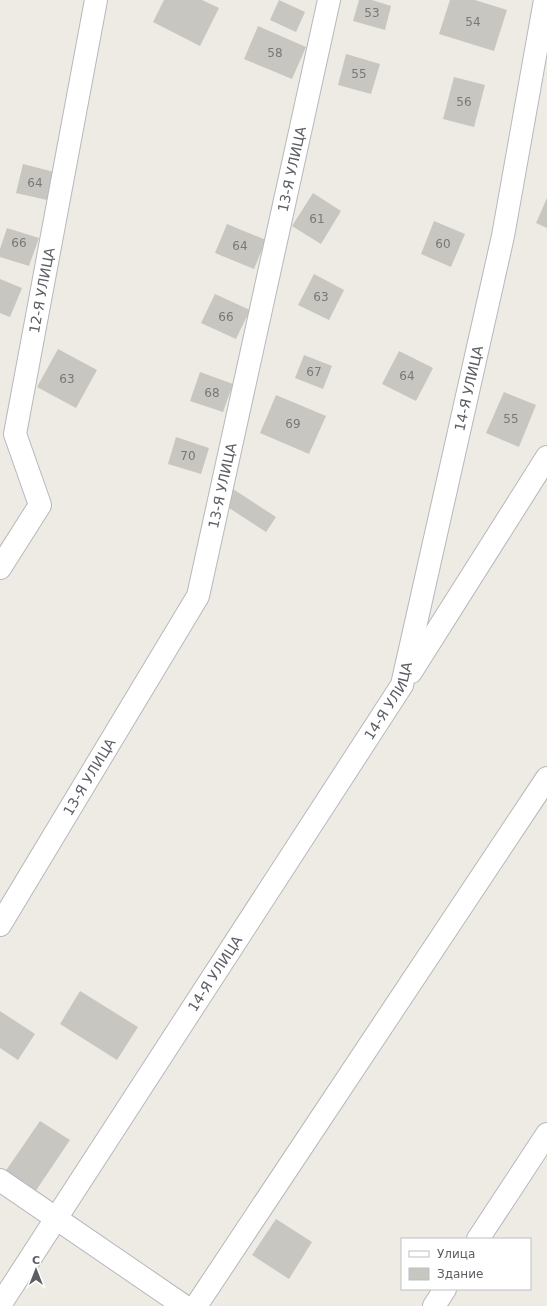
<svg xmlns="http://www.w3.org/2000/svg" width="547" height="1306" viewBox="0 0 547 1306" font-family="'DejaVu Sans',sans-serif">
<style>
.building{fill:#c8c6c0}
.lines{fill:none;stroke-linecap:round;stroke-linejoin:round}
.minor-casing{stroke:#b6b8bd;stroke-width:24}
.minor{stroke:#fff;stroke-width:22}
.labels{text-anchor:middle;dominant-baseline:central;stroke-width:3;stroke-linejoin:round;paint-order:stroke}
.number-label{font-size:12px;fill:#76787a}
.street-label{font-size:14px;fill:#5b5e63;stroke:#fff}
</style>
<rect width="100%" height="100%" fill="#edebe3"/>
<path class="building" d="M164,0H202L219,8L200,46L153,22Z
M279,0L305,12L296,32L270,20Z
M359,0H372L391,6L385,30L353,21Z
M450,0H475L507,10L494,51L439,34Z
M258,26L306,47L292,79L244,59Z
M346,54L380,64L371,94L338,85Z
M454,77L485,85L474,127L443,119Z
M23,164L54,172L47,200L16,193Z
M313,193L341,211L321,244L292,226Z
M547,198V228L536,223Z
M434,221L465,234L451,267L421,254Z
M227,224L266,240L254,269L215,253Z
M7,228L39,238L29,266L0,257V249Z
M314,274L344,290L329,320L298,305Z
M0,279L22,288L10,317L0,313Z
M215,294L250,310L236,339L201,323Z
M58,349L97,370L76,408L37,387Z
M399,351L433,368L416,401L382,384Z
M304,355L332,366L323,389L295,378Z
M200,372L233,384L223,412L190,401Z
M504,392L536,405L519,447L486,433Z
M276,395L326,416L309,454L260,433Z
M176,437L209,448L201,474L168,464Z
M233,489L276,517L266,532L223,504Z
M80,991L138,1027L117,1060L60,1024Z
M0,1011L35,1034L18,1060L0,1048Z
M40,1121L70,1140L35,1192L5,1172Z
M276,1219L312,1242L289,1279L252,1255Z"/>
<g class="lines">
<defs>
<g id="minor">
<path id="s1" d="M0,568L40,505L15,434L96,0"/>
<path d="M411,672L547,457"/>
<path id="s2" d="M0,925L198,596L329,0"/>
<path d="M0,1180L184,1306"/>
<path d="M478,1239L547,1134"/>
<path id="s3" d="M0,1305L402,685L503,236L545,0"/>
<path d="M196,1306L547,778"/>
<path d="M434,1306L445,1289"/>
</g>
</defs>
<use href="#minor" class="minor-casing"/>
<use href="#minor" class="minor"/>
</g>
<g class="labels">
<g class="number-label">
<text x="372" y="13">53</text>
<text x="473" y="22">54</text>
<text x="275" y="53">58</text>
<text x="359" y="74">55</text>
<text x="464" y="102">56</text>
<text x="35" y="183">64</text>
<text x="317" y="219">61</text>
<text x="19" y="243">66</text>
<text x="443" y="244">60</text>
<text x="240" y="246">64</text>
<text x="321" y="297">63</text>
<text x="226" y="317">66</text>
<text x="314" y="372">67</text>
<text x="407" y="376">64</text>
<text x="67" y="379">63</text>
<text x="212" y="393">68</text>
<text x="511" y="419">55</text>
<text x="293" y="424">69</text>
<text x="188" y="456">70</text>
</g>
<g class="street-label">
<text stroke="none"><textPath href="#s2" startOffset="821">13-Я УЛИЦА</textPath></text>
<text stroke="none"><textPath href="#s1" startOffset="296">12-Я УЛИЦА</textPath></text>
<text stroke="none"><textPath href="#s3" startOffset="1043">14-Я УЛИЦА</textPath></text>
<text stroke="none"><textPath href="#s2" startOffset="497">13-Я УЛИЦА</textPath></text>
<text stroke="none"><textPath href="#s3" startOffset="719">14-Я УЛИЦА</textPath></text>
<text stroke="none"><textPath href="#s2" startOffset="173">13-Я УЛИЦА</textPath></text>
<text stroke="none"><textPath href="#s3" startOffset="395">14-Я УЛИЦА</textPath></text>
</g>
</g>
<rect x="401" y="1238" width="130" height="52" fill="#ffffff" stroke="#bdbfc1"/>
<rect x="409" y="1251" width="20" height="6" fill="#ffffff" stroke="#bdbfc1"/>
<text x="437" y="1258" font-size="12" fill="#5b5e63">Улица</text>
<rect x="409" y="1268" width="20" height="12" fill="#c8c6c0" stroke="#bdbfc1"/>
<text x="437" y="1278" font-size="12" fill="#5b5e63">Здание</text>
<g transform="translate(36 1270)" stroke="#ffffff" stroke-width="3" paint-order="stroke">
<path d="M0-3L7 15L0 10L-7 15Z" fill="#5b5e63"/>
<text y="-6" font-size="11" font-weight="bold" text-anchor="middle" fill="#5b5e63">С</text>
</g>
</svg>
